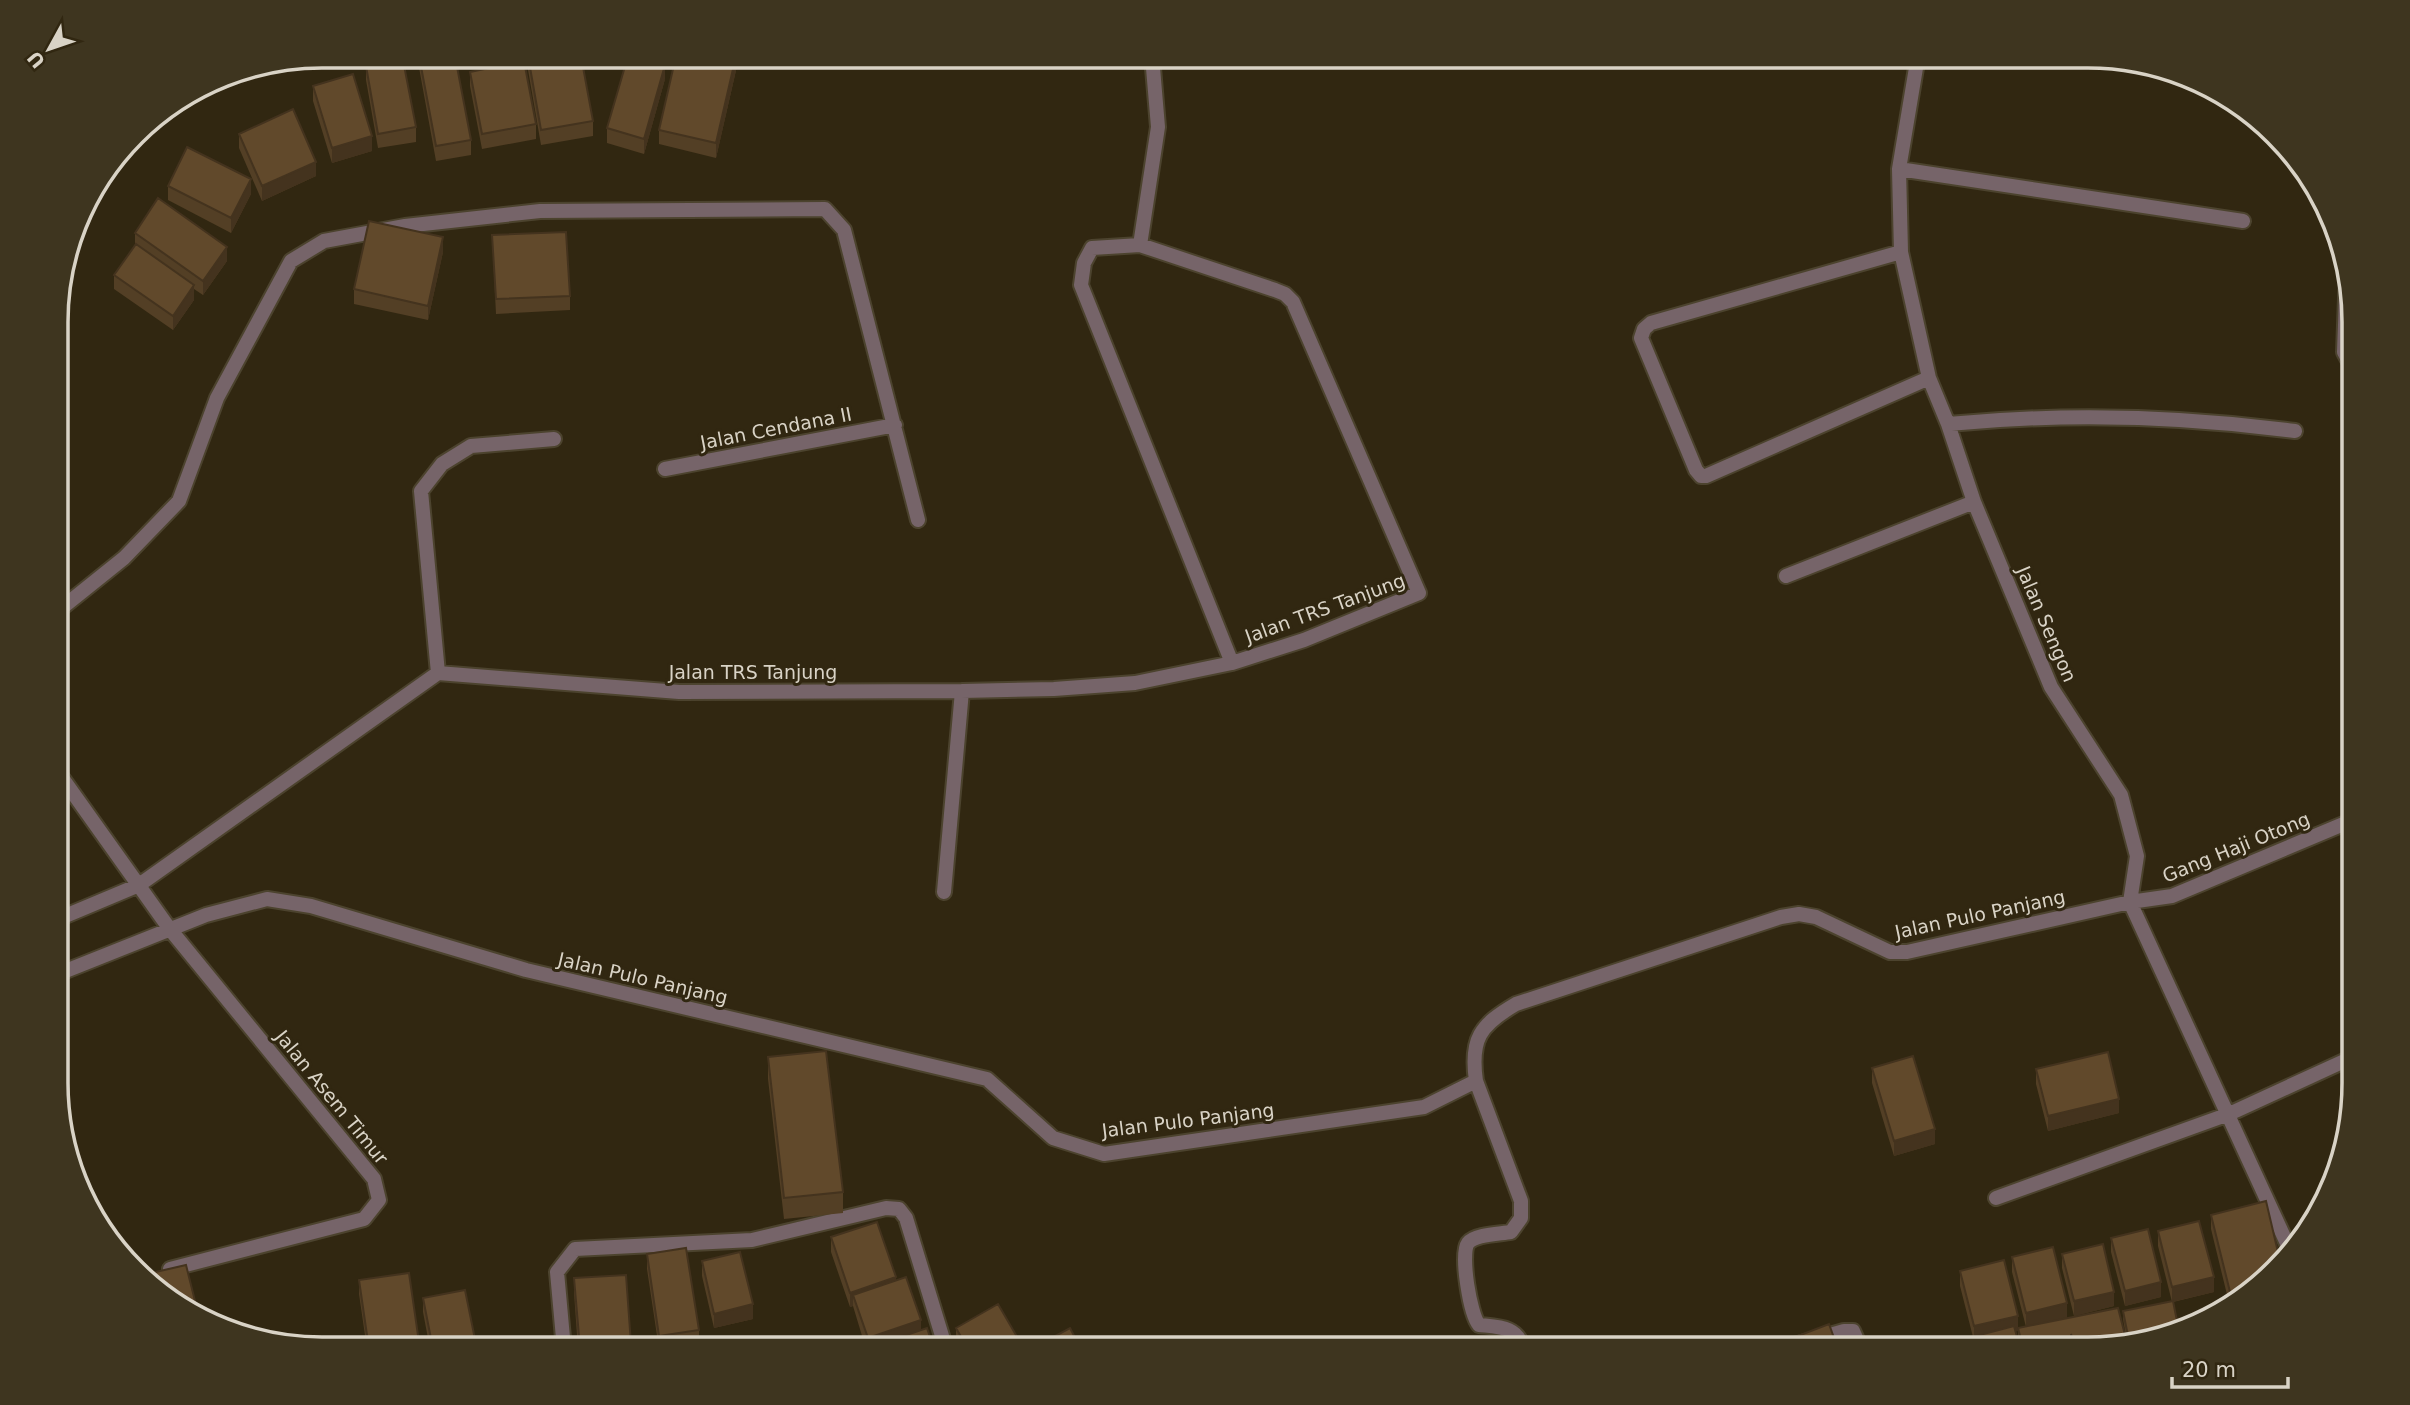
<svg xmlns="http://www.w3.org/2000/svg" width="2410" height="1405" viewBox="0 0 2410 1405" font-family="'DejaVu Sans',sans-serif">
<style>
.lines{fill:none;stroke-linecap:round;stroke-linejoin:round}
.lane-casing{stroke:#4c432e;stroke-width:18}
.street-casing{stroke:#4c432e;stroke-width:18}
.lane{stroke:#766469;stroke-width:14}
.street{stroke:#766469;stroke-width:14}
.wall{fill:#533f25}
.shaded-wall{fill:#44331e}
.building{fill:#61492b;stroke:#44331e;stroke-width:2}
.labels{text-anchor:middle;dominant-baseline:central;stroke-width:6;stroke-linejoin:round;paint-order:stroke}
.street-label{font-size:19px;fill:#d9d3c6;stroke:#312711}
.rim{fill:none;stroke:#d9d3c6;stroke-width:3.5}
</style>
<rect width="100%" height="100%" fill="#312711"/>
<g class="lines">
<defs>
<path id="lane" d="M1781,1349L1844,1331H1853L1861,1349"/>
<path id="street" d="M1918,56L1899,169L1901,252L1929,378L1948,424L1974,502L2051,687L2121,795L2137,856L2130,902L2291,1252
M1899,169L2243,221
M1140,245L1158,127L1152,56
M1901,252L1651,323L1644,329L1641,338L1696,470L1701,476H1706L1929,378
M2347,270L2344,352L2353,369
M1948,424C2063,413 2181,416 2295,431
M665,469L895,425
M1786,576L1974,502
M58,611L124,558L179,501L217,398L291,261L324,241L405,226L540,211L825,209L844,230L918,520
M438,673L421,491L442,464L471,446L554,439
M58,772L169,928L374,1179L379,1200L364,1219L170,1269
M944,892L962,691
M58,919L139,885L438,673L679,692L962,691L1054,689L1135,683L1232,663L1304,640L1419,593L1293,302L1285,294L1275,290L1140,245L1092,248L1084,263L1081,285L1232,663
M58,974L206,915L267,899L311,906L526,970L987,1079L1053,1138L1104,1154L1424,1107L1476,1081C1470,1039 1480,1025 1516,1004L1781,917L1799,914L1816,917L1890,952H1907L2130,902L2172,896L2353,820
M1476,1081L1521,1201V1218L1511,1232C1500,1234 1475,1234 1468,1243C1460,1254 1470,1314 1479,1325C1498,1327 1518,1326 1523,1349
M1996,1198L2229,1114L2353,1057
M564,1349L557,1272L575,1249L752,1240L886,1208L899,1209L906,1218L946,1349"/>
</defs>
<use href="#lane" class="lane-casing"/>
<use href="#street" class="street-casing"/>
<use href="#lane" class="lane"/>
<use href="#street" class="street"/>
</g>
<path class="wall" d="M418,56H455L471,140V155L436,161L418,62Z
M527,56H581L593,121V136L541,145L527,64Z
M737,56V66L716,158L659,144V130Z
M738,56H751L749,61Z
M366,66L416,127V142L378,148L366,80Z
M470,72L536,124V139L482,149L470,86Z
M665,79L644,154L607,143V128Z
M313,86L372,151L332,163L313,101Z
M239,134L316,176L262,201L239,148Z
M168,186L251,194L231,233L168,200Z
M135,233L227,261L203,295L194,289V300L173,330L114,289V275L135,246Z
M492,235L570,296V310L496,314Z
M443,252L428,320L354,304V289Z
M768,1057L843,1192V1213L784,1219L768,1079Z
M1872,1068L1935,1144L1894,1156L1872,1083Z
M2036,1069L2119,1113L2048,1131L2036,1084Z
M2211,1215L2276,1271L2230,1307L2211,1229Z
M2158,1231L2214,1292L2173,1302L2178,1326L2127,1342L2123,1319V1311L2172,1302L2158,1246Z
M831,1237L896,1280L921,1330L934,1349H866L853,1306L850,1307L831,1252Z
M2111,1238L2161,1297L2125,1306L2111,1252Z
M647,1254L699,1330V1345L673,1349H659L647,1269Z
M2062,1254L2114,1306L2074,1316L2062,1268Z
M2012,1257L2067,1318L2125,1342L2102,1348H2021L2018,1335V1328L2026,1327L2012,1272Z
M702,1261L753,1319L714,1328L702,1276Z
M1960,1271L2018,1331H2015L2020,1348H1973V1337L1960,1286Z
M626,1275L631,1349H578L574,1293V1278Z
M359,1280L420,1349H367L359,1294Z
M423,1298L477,1349H430L423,1312Z
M956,1328L1024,1349H959L956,1343Z"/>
<path class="shaded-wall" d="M736,56H737V66L716,158V143Z
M665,65V79L644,154V139Z
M372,136V151L332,163V148Z
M316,162V176L262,201V186Z
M251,179V194L231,233V218Z
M443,237V252L428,320V306Z
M227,247V261L203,295V281Z
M194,285V300L173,330V316Z
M2119,1099V1113L2048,1131V1116Z
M1935,1129V1144L1894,1156V1141Z
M896,1277V1292L853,1295V1306L850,1307V1293Z
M2214,1277V1292L2172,1302V1287Z
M2161,1282V1297L2125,1306V1291Z
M2114,1292V1306L2074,1316V1301Z
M2242,1297L2232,1305V1300Z
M2067,1303V1318L2026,1328V1313Z
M753,1304V1319L714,1328V1314Z
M2018,1316V1331L1974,1341V1326Z
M921,1320V1335L874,1346V1349H868V1338Z
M2125,1335V1342L2102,1348H2075Z"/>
<path class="building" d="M419,56H455L471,140L436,146Z
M528,56H581L593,121L541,130Z
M628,56H635L665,65L644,139L607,128Z
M676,56H736L716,143L659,130Z
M403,60L416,127L378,134L366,66Z
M524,61L536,124L482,134L470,72Z
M353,74L372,136L332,148L313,86Z
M293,109L316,162L262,186L239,134Z
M187,147L251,179L231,218L168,186Z
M158,198L227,247L203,281L135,233Z
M369,221L443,237L428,306L354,289Z
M566,232L570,296L496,299L492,235Z
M136,244L194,285L173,316L114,275Z
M826,1051L843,1192L784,1198L768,1057Z
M2108,1052L2119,1099L2048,1116L2036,1069Z
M1913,1056L1935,1129L1894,1141L1872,1068Z
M2266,1201L2281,1265L2276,1271L2242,1297L2232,1300L2211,1215Z
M2199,1221L2214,1277L2172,1287L2158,1231Z
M877,1222L896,1277L850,1293L831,1237Z
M2148,1229L2161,1282L2125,1291L2111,1238Z
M2103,1244L2114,1292L2074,1301L2062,1254Z
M2053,1247L2067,1303L2026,1313L2012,1257Z
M686,1248L699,1330L659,1336L647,1254Z
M740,1252L753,1304L714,1314L702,1261Z
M2004,1260L2018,1316L1974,1326L1960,1271Z
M186,1265L199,1317L189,1313L147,1274Z
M409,1273L420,1349H369L359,1280Z
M626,1275L631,1344L580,1348L574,1278Z
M906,1277L921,1320L868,1338L853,1295Z
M465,1290L477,1349H433L423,1298Z
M2173,1301L2178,1326L2128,1336L2123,1311Z
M998,1304L1024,1349H968L956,1328Z
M2118,1308L2125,1335L2075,1348L2071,1334L2073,1348H2023L2018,1328Z
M1829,1324L1838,1349H1764Z
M2014,1326L2020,1348H1975L1972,1337Z
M927,1328L934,1349H875L874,1346Z
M1070,1328L1081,1349H1031Z"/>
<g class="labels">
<g class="street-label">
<text transform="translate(776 428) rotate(-11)">Jalan Cendana II</text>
<text transform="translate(1325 608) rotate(-20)">Jalan TRS Tanjung</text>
<text transform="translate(2047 624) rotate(67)">Jalan Sengon</text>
<text x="753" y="672">Jalan TRS Tanjung</text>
<text transform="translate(2236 847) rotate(-22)">Gang Haji Otong</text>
<text transform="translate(1980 914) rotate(-12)">Jalan Pulo Panjang</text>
<text transform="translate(643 978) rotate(13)">Jalan Pulo Panjang</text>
<text transform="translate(332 1097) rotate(51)">Jalan Asem Timur</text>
<text transform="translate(1188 1120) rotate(-7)">Jalan Pulo Panjang</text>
</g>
</g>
<path d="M0 0H2410V1405H0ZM322 68H2088A254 254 0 0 1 2342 322V1083A254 254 0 0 1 2088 1337H322A254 254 0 0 1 68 1083V322A254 254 0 0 1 322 68Z" fill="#3e351f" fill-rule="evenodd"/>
<path class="rim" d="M322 68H2088A254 254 0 0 1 2342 322V1083A254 254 0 0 1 2088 1337H322A254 254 0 0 1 68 1083V322A254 254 0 0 1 322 68Z"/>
<g transform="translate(49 49) rotate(230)" stroke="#312711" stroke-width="5" paint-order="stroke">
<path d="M0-5L12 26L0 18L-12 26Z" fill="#d9d3c6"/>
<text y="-10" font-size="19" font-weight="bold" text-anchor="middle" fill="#d9d3c6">U</text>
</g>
<path d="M2172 1377v10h116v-10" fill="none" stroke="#d9d3c6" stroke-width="3.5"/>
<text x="2182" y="1377" font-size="21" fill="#d9d3c6" stroke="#312711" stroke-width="5" paint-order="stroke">20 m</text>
</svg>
